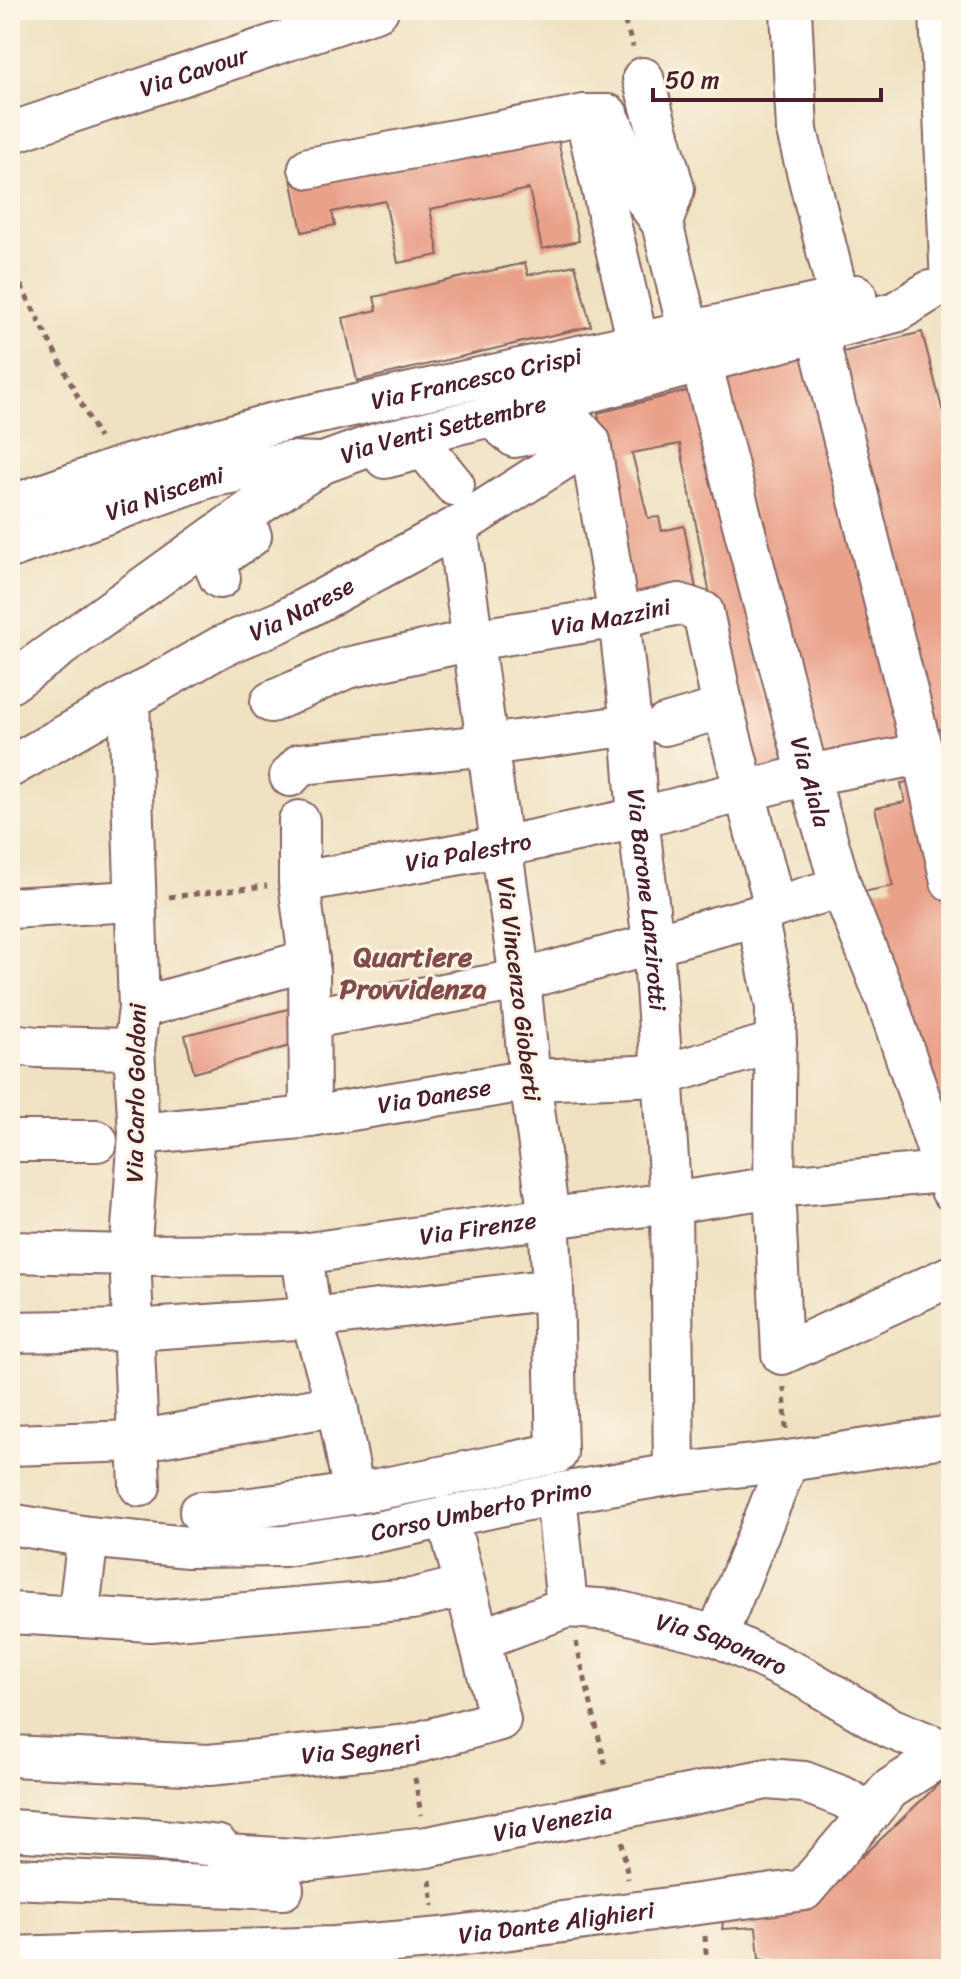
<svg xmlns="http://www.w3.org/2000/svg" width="961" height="1979" viewBox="0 0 961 1979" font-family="Sriracha,sans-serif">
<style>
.building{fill:#eaa18a}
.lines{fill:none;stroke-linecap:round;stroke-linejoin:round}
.minor-casing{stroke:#846360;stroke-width:44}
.path{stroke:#846360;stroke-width:5;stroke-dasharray:6 6;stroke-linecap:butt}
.minor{stroke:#fff;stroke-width:40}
.labels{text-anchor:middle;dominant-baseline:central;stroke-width:6;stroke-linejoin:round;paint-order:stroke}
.street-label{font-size:24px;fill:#4a1f2b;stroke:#fcf5e5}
.quarter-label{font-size:28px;font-weight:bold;fill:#824c4c;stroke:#fcf5e5}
</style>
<rect width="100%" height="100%" fill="#fcf5e5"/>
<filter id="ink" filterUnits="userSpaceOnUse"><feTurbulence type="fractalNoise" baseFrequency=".0125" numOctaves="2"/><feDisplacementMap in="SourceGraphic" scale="16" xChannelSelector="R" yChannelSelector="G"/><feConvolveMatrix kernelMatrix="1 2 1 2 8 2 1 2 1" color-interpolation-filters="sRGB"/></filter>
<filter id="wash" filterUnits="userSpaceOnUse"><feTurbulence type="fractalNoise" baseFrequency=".006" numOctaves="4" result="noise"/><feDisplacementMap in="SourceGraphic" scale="32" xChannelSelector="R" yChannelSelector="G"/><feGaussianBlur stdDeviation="1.8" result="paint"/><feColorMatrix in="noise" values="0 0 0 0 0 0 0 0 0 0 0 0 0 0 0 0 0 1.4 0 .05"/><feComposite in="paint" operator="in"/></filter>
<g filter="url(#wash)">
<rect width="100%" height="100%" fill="#efe1c1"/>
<g id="blocks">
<path class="building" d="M555,125L579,241L542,249L529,189L430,209L439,255L398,263L385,201L332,212L335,225L302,232L291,178Z
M525,263L528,275L575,265L591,326L357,381L343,318L377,310L374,297Z
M922,332L951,443V726L926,733L906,633L843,352Z
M811,352L910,744L815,767L720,376Z
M699,388L787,768L749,778L731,701L680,444L632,453L648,518L659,517L662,531L684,526L697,594L628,602L598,413Z
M951,750V819L934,754Z
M921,780L951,907V1142L858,893L893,886L875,808L905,802L901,783Z
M292,1008L297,1044L194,1073L185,1035Z
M951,1772V1969H809L759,1959L756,1927L722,1929L725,1909L853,1854L862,1857Z"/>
</g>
</g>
<g filter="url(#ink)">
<use href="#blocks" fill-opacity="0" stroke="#846360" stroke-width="2"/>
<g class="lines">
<defs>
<g id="minor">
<path d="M791,10L797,131L839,299"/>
<path d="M940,10L951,288"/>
<path d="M643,78L674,189L662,223"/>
<path id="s1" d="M10,133L378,10"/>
<path d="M309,168L585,115"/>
<path d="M817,333L919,739L951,881"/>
<path d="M638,343L585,115H608L643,196L662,223L689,333"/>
<path id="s2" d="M701,362L808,775L841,887L887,1001L951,1190"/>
<path id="s3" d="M490,416L515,437L575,425L590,442L619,617L631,725L638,818L653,943L671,1203L674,1474"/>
<path d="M385,458L424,448L454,485"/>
<path id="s4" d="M10,506L115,469L270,424L856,295"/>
<path id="s5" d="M10,548L209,477L289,462L320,463"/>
<path d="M220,578L213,562L251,536"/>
<path id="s6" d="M10,683L258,505L323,463L376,444L561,399L896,312L930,291"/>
<path d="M129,699L139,1008L134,1049L139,1134L130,1255L140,1486"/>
<path id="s7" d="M271,702L347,668L472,640L619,617L679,604L703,612L723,708L775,907"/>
<path d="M665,725L723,708"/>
<path id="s8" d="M10,767L220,647L282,621L457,527L590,442"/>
<path d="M290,776L301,764L488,745L631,725"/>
<path d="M299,821V882L309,960L310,1117"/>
<path id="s9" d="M299,882L501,847L638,818L808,775L922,754"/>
<path d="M10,908L134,901"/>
<path d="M757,916L776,1007L774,1187L782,1354L951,1276"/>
<path d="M139,1008L309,960"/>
<path d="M311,1018L520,980L757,916L775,907L841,887"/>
<path d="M10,1044L37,1047L134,1049"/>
<path id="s10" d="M139,1134L310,1117L530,1080L663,1075L776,1042"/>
<path d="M10,1141H97"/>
<path id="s11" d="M10,1252L130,1255L302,1254L549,1218L671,1203L774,1187L943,1172"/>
<path d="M302,1254L311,1318L337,1405L354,1494"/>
<path d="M10,1332L133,1330L311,1318L553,1289"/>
<path d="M10,1445L137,1441L337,1405"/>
<path d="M556,1494L567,1607"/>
<path d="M200,1512C321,1505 439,1477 557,1453L553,1289L549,1218L530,1080L520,980L457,527"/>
<path id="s12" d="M10,1524L88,1537L188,1547L284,1546L372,1533L556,1494L674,1474L788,1461L951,1436"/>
<path d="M10,1613L151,1621L412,1599L465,1586"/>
<path d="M78,1617L88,1537"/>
<path d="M717,1636L788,1461"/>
<path id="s13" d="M479,1640L567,1607L613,1610L717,1636L805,1678L890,1728L951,1753"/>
<path id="s14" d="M10,1756L209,1765L409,1745L500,1720L447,1516"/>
<path d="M10,1830L151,1839L218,1846C226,1855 233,1866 229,1878"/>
<path id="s15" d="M226,1855L311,1860L427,1847L767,1779L804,1782L843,1797L870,1813"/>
<path d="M10,1878L283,1889"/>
<path id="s16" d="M10,1957L334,1947L442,1938L804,1890L890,1789L947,1752"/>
</g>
</defs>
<use href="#minor" class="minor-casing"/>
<path class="path" d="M621,10L633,47
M10,264L99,438
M169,897L267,886
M784,1387L786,1429
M576,1642L606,1767
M415,1778L421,1815
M622,1842L628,1879
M430,1880L433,1906
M705,1936L707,1969"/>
<use href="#minor" class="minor"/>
</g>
</g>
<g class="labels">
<g class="street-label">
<text stroke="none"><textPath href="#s1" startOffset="194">Via Cavour</textPath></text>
<text stroke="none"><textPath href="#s4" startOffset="484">Via Francesco Crispi</textPath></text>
<text stroke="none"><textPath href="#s6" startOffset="508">Via Venti Settembre</textPath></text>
<text stroke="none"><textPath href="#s5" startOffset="164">Via Niscemi</textPath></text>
<text stroke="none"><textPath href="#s8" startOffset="332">Via Narese</textPath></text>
<text stroke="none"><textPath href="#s7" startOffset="352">Via Mazzini</textPath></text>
<text stroke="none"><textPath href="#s2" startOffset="434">Via Aiala</textPath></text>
<text stroke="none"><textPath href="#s9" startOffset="172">Via Palestro</textPath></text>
<text stroke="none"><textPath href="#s3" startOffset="578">Via Barone Lanzirotti</textPath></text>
<text transform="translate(519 989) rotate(83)">Via Vincenzo Gioberti</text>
<text transform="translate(136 1093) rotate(-89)">Via Carlo Goldoni</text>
<text stroke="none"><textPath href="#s10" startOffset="298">Via Danese</textPath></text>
<text stroke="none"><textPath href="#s11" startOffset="470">Via Firenze</textPath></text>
<text stroke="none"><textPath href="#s12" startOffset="476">Corso Umberto Primo</textPath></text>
<text stroke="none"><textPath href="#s13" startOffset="254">Via Saponaro</textPath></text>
<text stroke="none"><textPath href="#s14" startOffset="352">Via Segneri</textPath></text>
<text stroke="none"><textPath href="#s15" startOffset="330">Via Venezia</textPath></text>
<text stroke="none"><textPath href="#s16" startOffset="548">Via Dante Alighieri</textPath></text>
</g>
<g class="quarter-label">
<text x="413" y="956">Quartiere<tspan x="413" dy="32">Provvidenza</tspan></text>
</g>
</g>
<rect width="961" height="1979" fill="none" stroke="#fcf5e5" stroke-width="40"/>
<path d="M653 88v12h228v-12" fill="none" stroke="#4a1f2b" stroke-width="4"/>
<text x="665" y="88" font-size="24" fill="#4a1f2b" stroke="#fcf5e5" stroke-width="6" paint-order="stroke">50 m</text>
</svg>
